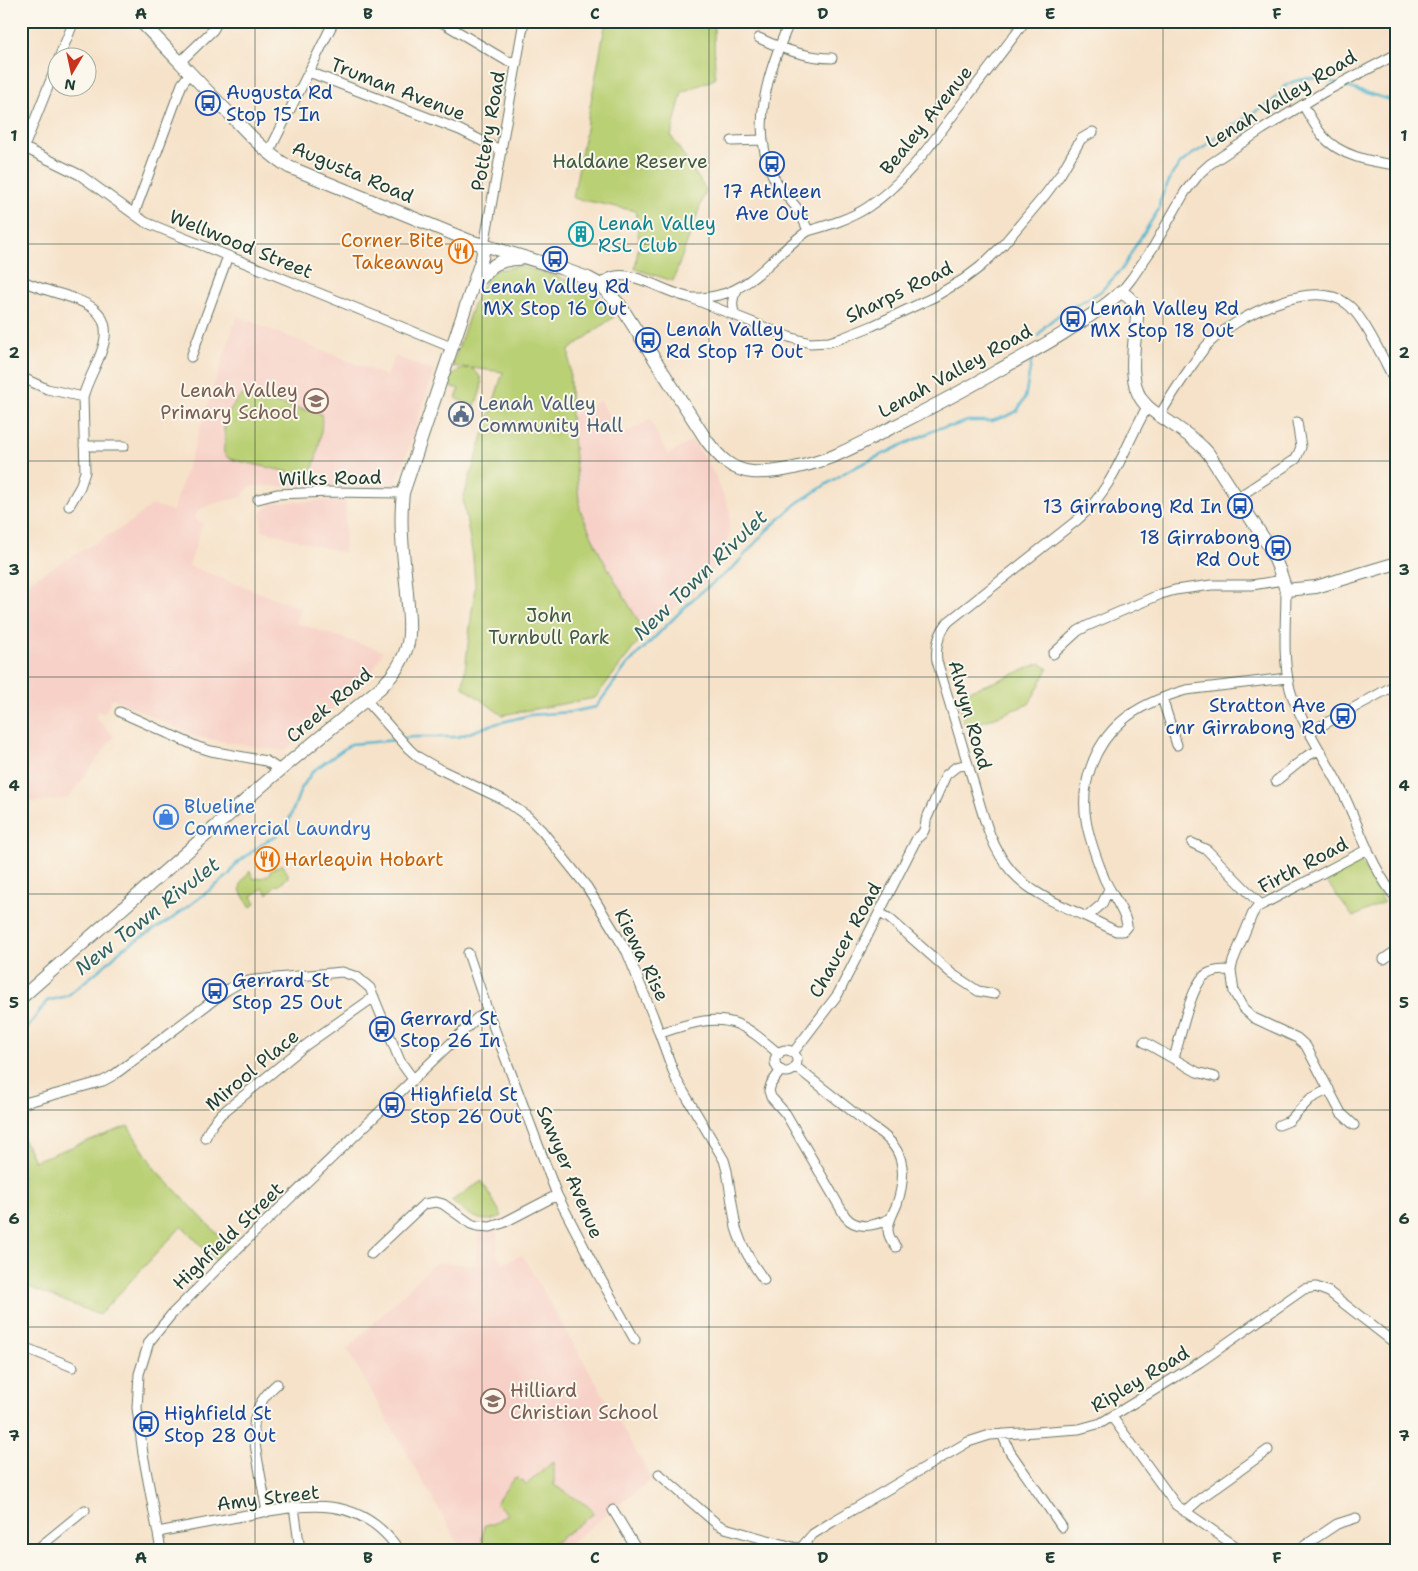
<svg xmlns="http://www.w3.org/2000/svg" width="1418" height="1571" viewBox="0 0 1418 1571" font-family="'Shantell Sans',sans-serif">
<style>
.built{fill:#f7d1c7}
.green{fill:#bad075;stroke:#6c8654}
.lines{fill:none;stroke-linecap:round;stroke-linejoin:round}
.stream{stroke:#51b5cf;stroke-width:2.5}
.street-casing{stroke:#6a7768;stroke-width:11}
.secondary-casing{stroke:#6a7768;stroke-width:14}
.street{stroke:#fff;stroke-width:9}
.secondary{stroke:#fff;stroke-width:12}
.grid{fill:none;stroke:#1f3d34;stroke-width:1;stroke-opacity:0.55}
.labels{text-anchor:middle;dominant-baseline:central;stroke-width:4;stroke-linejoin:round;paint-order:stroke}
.street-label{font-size:19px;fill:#1f3d34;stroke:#fbf7ec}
.transit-label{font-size:19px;fill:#164399;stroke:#fbf7ec;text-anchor:start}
.park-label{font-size:19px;fill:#3e5a41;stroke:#fbf7ec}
.culture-label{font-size:19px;fill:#0d838f;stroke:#fbf7ec;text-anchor:start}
.food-label{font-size:19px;fill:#c56008;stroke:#fbf7ec;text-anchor:end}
.education-label{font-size:19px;fill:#785e54;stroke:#fbf7ec;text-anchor:end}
.service-label{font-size:19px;fill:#4e5e75;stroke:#fbf7ec;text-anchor:start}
.shop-label{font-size:19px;fill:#366cbe;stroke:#fbf7ec;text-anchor:start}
.water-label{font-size:20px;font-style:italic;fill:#2e6162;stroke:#fbf7ec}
.neatline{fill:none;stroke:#1f3d34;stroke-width:2}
.grid-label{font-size:16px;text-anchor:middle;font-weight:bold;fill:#1f3d34}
</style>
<rect width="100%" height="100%" fill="#fbf7ec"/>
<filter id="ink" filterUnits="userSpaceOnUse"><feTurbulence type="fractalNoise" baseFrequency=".02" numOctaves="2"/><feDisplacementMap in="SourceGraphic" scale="10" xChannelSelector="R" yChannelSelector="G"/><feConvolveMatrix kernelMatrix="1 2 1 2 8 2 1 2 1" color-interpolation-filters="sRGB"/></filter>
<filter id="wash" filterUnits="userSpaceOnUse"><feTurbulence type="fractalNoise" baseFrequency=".0096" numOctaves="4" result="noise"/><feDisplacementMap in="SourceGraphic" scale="20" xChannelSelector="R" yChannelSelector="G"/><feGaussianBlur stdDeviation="1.12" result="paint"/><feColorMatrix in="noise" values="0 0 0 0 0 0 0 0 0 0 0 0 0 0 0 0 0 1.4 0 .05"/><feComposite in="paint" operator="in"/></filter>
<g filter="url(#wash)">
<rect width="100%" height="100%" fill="#f6e2c9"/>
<path class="built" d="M237,316L386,376L395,356L434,371L395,488L250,486L242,497L212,504L198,511L194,519L203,523L189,566L301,608L296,623L383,651L370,676L284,751L197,737L112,698L104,714L98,711L95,717L114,736L68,798L35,802H21V586L131,522L152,505L173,511Z
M600,401L621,435L650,420L668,455L693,440L715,475L730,511L729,536L708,580L645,633L601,556L580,510L571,416Z
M346,499L344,553L261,530L262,512L272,503Z
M478,1231H497V1254L504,1263L522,1255L652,1479L562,1550H462L347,1349L435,1263L476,1265Z"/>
<path class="green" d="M606,21H709L714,27L715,79L682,92L671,136L706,190L673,281L635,269L639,243L636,211L573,198Z
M518,266C556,276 590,282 615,316L569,350L571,416L580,510L601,556L645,633L595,698L502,715L463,687L475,585L473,557L463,499L503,372L471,368C488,379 481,389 475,406L456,399L459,389L446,385C451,373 456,370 469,368L452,366L473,305L478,292L493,271Z
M243,395H246L321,414C324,423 317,461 312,469C309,473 306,474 302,475L230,459C220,453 225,448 225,438C225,435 224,433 224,430C224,420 235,399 243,395Z
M1040,663L1048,669L1029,704L966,728L956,695L994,682Z
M1361,862L1384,902L1353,917L1326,881Z
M282,864L288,874V877L278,886L276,885L267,894L263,888L252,896L256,903L251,907C239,891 235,888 250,871L254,879L265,877L271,873L270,871Z
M128,1126L155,1169L230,1247L216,1261L182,1226L99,1315L21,1284V1134L34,1161Z
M482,1181L502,1216C480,1227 468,1213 451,1201Z
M554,1461V1485L591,1508L593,1514L545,1550H483L482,1538L484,1526L488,1524H493L507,1514L496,1503L514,1478H518L521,1481L523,1480L526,1485Z"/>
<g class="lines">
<path class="stream" d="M1343,86L1397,102
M1038,336L1045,326L1060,314L1100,292L1123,268L1134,248L1159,209L1160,200L1173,173L1180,164L1191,155L1203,148L1219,134L1274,100L1286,85L1295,81L1309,78L1321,79L1336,83
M402,739L410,737H458L491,725L530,715L571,712L596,707L627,665L694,598L714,582L732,569L766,531L797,503L849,470L939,428L953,426L968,421H992L1007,416L1017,411L1025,398L1032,358
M21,1037L47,1001L67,996L104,966L123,948L170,920L219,883L229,875L236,864L266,841L275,837L288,823L301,789L313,771L351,744L397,740"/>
</g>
</g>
<g filter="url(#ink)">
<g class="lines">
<defs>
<path id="street" d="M440,21L507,61L517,62
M759,38C782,49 806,58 832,58
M59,58L74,21
M180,62L213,30L218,21
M309,72L460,130L502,151
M1303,105C1309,115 1315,126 1322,135C1339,156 1371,162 1397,165
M732,141L762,140
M26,142L58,62
M29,150L80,175L145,222L451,347
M267,153L273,144L334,21
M21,154L22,153
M134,214L182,84L190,73
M808,231C829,225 850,219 868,207C906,182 933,141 960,106C982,78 1004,50 1025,21
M484,246L524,21
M21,280C31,285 40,288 50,291C76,299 113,306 104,343C100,361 88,378 83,397L85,472L80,487L69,506
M599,284C603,282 608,278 612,277C633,269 671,296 693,298C701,298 711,297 719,295C754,288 778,250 808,231C805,223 801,214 796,207C788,197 779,188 773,176C749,126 769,69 790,21
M1121,292L1132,278L1154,246L1185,192L1200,173L1210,164L1263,129L1324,92L1397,54
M691,298L789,337L810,343L829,342L842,338L872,326L934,297L964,279L980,267L1002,246L1045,195L1060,175L1081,139L1093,132
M735,316C732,306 731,299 737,290
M191,357L228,256
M21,377L47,389L83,397
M1160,415C1170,397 1181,381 1193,364C1198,357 1203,349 1209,343C1236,317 1312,277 1347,304C1364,316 1386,365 1397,385
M84,446H124
M1237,498L1296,459L1301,447L1297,422
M258,499L277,494L331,492L403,493
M1286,590C1286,622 1282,657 1290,689C1293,701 1299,712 1305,724C1316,745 1329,766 1340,787C1359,824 1370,867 1397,899
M1053,654L1078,631L1087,626L1161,594L1175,590L1212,585H1252L1283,580
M1162,698L1177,745
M366,700L409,749L418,757L439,769L504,800L527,816L542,831L587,887L627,952L653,1016L676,1079L724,1160L727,1171L736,1228C742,1248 752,1263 764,1280
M120,712L198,747L211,751L266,761L280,770
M1310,732L1397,684
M1276,781L1307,756L1319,750
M1192,843L1207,850L1261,905
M1109,889L1102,904L1087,917C1060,905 1032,894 1012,872C989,846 982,810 972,778C960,739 949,700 937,661C935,646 939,633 948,622L1076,521C1113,490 1124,448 1147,407
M880,913L890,919L952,974L978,991L994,994
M1087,917L1116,931H1123L1127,926C1127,915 1109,890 1104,878C1097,859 1089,840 1086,820C1080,784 1094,745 1122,721C1139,706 1165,696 1186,690L1287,678
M468,953L488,1012L557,1195L598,1274L635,1340
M1384,959L1397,950
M1231,970L1234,992L1243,1008L1254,1018L1297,1038L1306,1046L1341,1113L1354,1125
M660,1033C684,1026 711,1014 737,1024C752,1030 766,1043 779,1054
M1144,1042L1197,1072L1215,1077
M775 1061a11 11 0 1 1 22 0a11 11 0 1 1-22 0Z
M793,1053L838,994L917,838C924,834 926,827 926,820L946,775L956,767L968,764
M1174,1058C1180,1039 1190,989 1204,976C1212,970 1222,970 1231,970L1233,961L1252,915L1256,908L1368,849
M796,1067L872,1127C904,1146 908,1170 897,1204C894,1212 888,1221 888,1230C888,1236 892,1242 896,1247
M781,1070L771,1084L769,1091L771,1097L786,1114L845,1216C857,1231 875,1226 891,1218
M21,1104L103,1081L114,1075L227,990L239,983L255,980L342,972L357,977L370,988L400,1061L413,1079
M1279,1125L1289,1121L1310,1099L1329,1089
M205,1138L212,1125L221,1114L306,1045L374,997
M371,1254L424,1204L436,1202L443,1204L471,1224L477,1226L490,1227L503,1223L557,1195
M21,1346L73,1367
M1112,1417L1176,1505L1241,1550
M1002,1434L1010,1452L1062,1527
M659,1474L717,1524L725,1528L800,1549L813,1534L832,1522L968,1442L990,1435L1079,1429L1101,1423L1200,1362L1304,1289L1316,1287L1329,1292L1397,1345
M294,1507L300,1550
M613,1510L637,1550
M267,1512C264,1495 261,1478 258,1462C252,1428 249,1408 277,1384
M1185,1512L1201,1498L1268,1450
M158,1532C188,1526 217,1521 247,1515C307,1504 359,1493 399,1550
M36,1550L85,1510
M161,1550L143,1454L137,1408L139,1374L149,1342L171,1315L230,1256L477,1018L488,1012
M1298,1550L1337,1524L1356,1518"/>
<path id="secondary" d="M140,21C169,50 197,81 226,110C246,131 264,152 289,167L470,241L560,268L588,278L599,284L620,305L707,441C719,457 731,470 752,472C776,474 811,465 834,456C855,447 875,436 895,426C930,408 965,390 999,370C1041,347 1085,323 1121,292C1133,299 1135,303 1137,317C1135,343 1125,386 1147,406C1154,413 1164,418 1172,424C1185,433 1198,441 1208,453L1270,548L1279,569L1286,590L1316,587L1397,563
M477,282C491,266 496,260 518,259
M21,998L273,776L380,688C393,676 404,660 408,643C411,627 408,609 407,593C404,560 399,526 403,493L482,258L484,246
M800,1549L803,1550"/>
</defs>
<use href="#street" class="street-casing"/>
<use href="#secondary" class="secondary-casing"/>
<use href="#street" class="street"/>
<use href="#secondary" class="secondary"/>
</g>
</g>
<path class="grid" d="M255,21V1550M482,21V1550M709,21V1550M936,21V1550M1163,21V1550M21,244H1397M21,461H1397M21,677H1397M21,894H1397M21,1110H1397M21,1327H1397"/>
<defs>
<symbol id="bus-ring" viewBox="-11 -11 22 22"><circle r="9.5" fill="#fbf7ec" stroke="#1a4fb4" stroke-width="1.5"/><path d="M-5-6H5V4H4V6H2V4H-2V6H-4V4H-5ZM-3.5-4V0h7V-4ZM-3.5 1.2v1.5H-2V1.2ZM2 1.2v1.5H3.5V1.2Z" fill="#1a4fb4"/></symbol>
<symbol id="building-ring" viewBox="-11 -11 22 22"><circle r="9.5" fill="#fbf7ec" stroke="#0f9aa8" stroke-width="1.5"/><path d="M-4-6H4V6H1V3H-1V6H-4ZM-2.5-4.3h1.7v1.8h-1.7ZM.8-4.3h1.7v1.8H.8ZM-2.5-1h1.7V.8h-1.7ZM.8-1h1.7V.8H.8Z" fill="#0f9aa8"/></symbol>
<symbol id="restaurant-ring" viewBox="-11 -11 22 22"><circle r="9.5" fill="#fbf7ec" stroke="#e8710a" stroke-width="1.5"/><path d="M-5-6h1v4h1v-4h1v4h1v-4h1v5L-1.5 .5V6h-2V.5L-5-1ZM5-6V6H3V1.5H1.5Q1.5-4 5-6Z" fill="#e8710a"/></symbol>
<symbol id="school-ring" viewBox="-11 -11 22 22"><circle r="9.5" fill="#fbf7ec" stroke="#8d6e63" stroke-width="1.5"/><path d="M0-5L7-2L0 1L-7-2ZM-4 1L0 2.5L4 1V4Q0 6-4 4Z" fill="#8d6e63"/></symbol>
<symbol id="civic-ring" viewBox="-11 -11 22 22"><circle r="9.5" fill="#fbf7ec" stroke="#5c6f8a" stroke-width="1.5"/><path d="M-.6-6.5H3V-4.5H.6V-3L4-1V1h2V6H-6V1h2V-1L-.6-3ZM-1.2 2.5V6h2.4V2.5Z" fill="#5c6f8a"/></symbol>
<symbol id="shop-ring" viewBox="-11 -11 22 22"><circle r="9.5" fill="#fbf7ec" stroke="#3f7fe0" stroke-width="1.5"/><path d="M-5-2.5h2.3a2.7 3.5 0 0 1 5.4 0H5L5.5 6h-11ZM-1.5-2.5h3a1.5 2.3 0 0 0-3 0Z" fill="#3f7fe0"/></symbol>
</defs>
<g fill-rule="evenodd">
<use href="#bus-ring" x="194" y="89" width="28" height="28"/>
<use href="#bus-ring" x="758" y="150" width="28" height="28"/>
<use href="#building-ring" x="567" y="220" width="28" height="28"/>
<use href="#restaurant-ring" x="447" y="237" width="28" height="28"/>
<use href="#bus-ring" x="541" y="245" width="28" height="28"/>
<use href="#bus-ring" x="1059" y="305" width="28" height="28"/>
<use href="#bus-ring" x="634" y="326" width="28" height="28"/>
<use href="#school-ring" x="302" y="387" width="28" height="28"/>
<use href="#civic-ring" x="447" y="400" width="28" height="28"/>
<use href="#bus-ring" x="1226" y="492" width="28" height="28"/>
<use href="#bus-ring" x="1264" y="534" width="28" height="28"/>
<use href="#bus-ring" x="1329" y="702" width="28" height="28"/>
<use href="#shop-ring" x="152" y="803" width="28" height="28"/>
<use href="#restaurant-ring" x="253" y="845" width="28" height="28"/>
<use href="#bus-ring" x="201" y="977" width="28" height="28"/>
<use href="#bus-ring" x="368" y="1015" width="28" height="28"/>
<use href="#bus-ring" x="378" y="1091" width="28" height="28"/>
<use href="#school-ring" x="479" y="1387" width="28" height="28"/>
<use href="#bus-ring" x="132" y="1410" width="28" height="28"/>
</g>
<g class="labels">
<g class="street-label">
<text transform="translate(398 89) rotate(21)">Truman Avenue</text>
<text transform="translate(1281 99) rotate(-31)">Lenah Valley Road</text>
<text transform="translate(926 120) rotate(-51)">Bealey Avenue</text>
<text transform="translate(488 131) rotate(-80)">Pottery Road</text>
<text transform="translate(353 172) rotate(23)">Augusta Road</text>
<text transform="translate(241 244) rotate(22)">Wellwood Street</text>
<text transform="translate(899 292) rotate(-26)">Sharps Road</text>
<text transform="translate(955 371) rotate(-29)">Lenah Valley Road</text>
<text transform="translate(330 478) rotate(-1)">Wilks Road</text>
<text transform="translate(329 705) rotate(-40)">Creek Road</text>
<text transform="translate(970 715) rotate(74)">Alwyn Road</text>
<text transform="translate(1303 865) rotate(-28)">Firth Road</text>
<text transform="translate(845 940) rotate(-61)">Chaucer Road</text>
<text transform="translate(642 955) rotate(64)">Kiewa Rise</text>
<text transform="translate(252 1070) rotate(-40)">Mirool Place</text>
<text transform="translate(570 1172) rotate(67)">Sawyer Avenue</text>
<text transform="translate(228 1236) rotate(-44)">Highfield Street</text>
<text transform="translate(1140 1379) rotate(-31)">Ripley Road</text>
<text transform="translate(268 1498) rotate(-7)">Amy Street</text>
</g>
<g class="transit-label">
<text x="226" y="92">Augusta Rd<tspan x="226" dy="22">Stop 15 In</tspan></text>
<text x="772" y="191" text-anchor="middle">17 Athleen<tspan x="772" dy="22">Ave Out</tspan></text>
<text x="555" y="286" text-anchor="middle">Lenah Valley Rd<tspan x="555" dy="22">MX Stop 16 Out</tspan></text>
<text x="1090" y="308">Lenah Valley Rd<tspan x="1090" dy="22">MX Stop 18 Out</tspan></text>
<text x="666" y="329">Lenah Valley<tspan x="666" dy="22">Rd Stop 17 Out</tspan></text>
<text x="1222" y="506" text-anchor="end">13 Girrabong Rd In</text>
<text x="1260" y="537" text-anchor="end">18 Girrabong<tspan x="1260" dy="22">Rd Out</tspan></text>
<text x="1326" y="705" text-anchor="end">Stratton Ave<tspan x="1326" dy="22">cnr Girrabong Rd</tspan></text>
<text x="232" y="980">Gerrard St<tspan x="232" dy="22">Stop 25 Out</tspan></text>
<text x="400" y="1018">Gerrard St<tspan x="400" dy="22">Stop 26 In</tspan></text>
<text x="410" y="1094">Highfield St<tspan x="410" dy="22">Stop 26 Out</tspan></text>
<text x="164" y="1413">Highfield St<tspan x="164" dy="22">Stop 28 Out</tspan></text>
</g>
<g class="park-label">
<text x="630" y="161">Haldane Reserve</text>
<text x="549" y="615">John<tspan x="549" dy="22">Turnbull Park</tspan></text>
</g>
<g class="culture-label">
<text x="598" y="223">Lenah Valley<tspan x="598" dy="22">RSL Club</tspan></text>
</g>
<g class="food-label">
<text x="444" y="240">Corner Bite<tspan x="444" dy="22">Takeaway</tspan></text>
<text x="284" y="859" text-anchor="start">Harlequin Hobart</text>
</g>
<g class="education-label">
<text x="298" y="390">Lenah Valley<tspan x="298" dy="22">Primary School</tspan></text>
<text x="510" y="1390" text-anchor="start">Hilliard<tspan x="510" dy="22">Christian School</tspan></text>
</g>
<g class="service-label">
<text x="478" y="403">Lenah Valley<tspan x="478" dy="22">Community Hall</tspan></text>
</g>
<g class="shop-label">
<text x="184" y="806">Blueline<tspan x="184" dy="22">Commercial Laundry</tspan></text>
</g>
<g class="water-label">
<text transform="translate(700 575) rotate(-44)">New Town Rivulet</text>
<text transform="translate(147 916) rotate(-38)">New Town Rivulet</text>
</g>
</g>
<rect width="1418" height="1571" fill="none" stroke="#fbf7ec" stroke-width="55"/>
<g transform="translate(72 72) rotate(189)"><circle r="24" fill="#fbf7ec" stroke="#a3ada2"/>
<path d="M0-4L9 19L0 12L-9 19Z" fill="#c8321e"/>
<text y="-8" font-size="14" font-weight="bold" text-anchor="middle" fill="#1f3d34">N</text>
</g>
<rect x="28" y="28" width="1362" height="1516" class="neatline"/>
<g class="grid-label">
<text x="141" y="19">A</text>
<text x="368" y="19">B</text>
<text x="595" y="19">C</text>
<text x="823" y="19">D</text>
<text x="1050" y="19">E</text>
<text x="1277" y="19">F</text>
<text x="14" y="141">1</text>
<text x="1404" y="141">1</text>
<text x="14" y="358">2</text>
<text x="1404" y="358">2</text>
<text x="14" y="575">3</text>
<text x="1404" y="575">3</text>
<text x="14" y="791">4</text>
<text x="1404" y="791">4</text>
<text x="14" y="1008">5</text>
<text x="1404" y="1008">5</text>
<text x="14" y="1224">6</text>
<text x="1404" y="1224">6</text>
<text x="14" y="1441">7</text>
<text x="1404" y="1441">7</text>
<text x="141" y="1563">A</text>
<text x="368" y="1563">B</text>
<text x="595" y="1563">C</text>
<text x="823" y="1563">D</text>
<text x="1050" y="1563">E</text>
<text x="1277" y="1563">F</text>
</g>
</svg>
